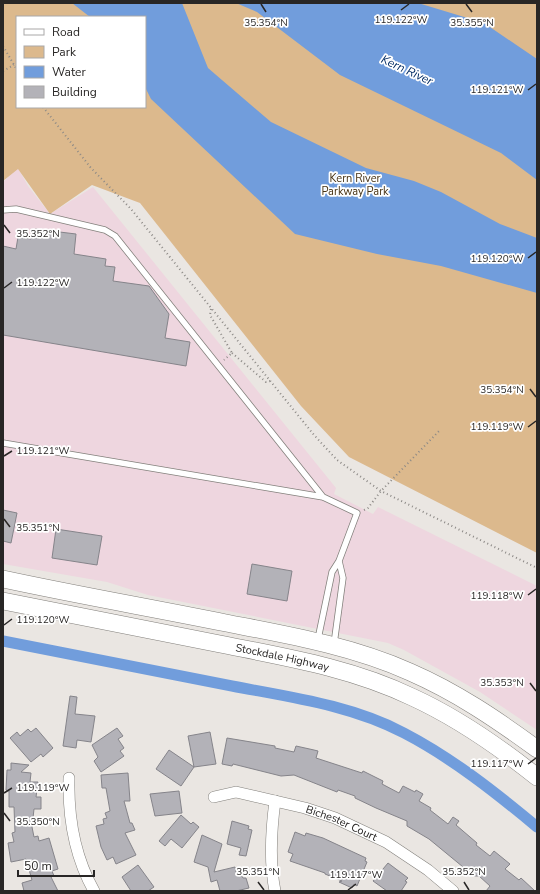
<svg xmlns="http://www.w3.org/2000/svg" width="540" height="894" viewBox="0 0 540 894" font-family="'Nunito Sans',sans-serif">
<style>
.commercial{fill:#eed6df}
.green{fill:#dcb98d;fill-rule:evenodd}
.water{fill:#719ddc}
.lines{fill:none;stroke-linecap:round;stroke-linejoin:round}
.canal{stroke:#719ddc;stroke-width:11}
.building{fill:#b3b2b8;stroke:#85848a}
.service-casing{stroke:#83807c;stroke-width:7}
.minor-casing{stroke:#83807c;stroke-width:12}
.primary-casing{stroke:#83807c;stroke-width:18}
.path{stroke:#8c8986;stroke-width:2;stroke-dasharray:1 3;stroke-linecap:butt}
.service{stroke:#fff;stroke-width:5.5}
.minor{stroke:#fff;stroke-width:11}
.primary{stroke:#fff;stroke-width:17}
.ticks{fill:none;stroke:#282625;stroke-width:1.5}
.labels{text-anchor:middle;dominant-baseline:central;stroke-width:3.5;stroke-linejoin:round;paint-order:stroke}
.park-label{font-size:11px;fill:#463112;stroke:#fff}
.street-label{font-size:11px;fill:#282625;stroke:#fff}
.water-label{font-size:12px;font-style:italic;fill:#002a62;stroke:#fff}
.ticks-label{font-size:10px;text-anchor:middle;fill:#282625;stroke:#fff;stroke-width:3.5;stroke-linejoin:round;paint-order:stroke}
</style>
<rect width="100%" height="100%" fill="#eae6e2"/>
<path class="commercial" d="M18,168L28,186L50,214L93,187L336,488L334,494L373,514L378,507L537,586V730L480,692L404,650L388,643L148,595L107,582L3,564V182Z"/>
<path class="green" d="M3,3H537V553L349,457L301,406L140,203L92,185L50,214L18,169L3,181ZM17,17H145V107H17Z"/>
<path class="water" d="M72,3H182L208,68L271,122L366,168L414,181L441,192L500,224L537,238V293L441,266L377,254L295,234L151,99L145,87V17H90Z
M236,3H418L484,23L537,59V180L501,153L340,75L257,12Z"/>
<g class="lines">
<path class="canal" d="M3,641C79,656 156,671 232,686C289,697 351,705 404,733C452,758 495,792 537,827"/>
</g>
<path class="building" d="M35,229L76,234L74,254L106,259L105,266L115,267L113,281L149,286L169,314L165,338L190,342L186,366L3,335V246L16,249L18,237L31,239Z
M3,510L17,513L11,543L3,541Z
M56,529L102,536L97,565L52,558Z
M252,564L292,571L287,601L247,594Z
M70,696L77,697L75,714L95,716L91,742L77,740L76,748L63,746Z
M36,728L53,748L43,757L41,754L31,762L10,738L17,732L20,736L28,729L31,732Z
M117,728L123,736L118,739L124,748L120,751L124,756L101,772L94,761L98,757L92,745Z
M210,732L216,764L194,767L188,736Z
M227,738L275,746V748L294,752L296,746L314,750L318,751L316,758L362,773L363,771L383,781L382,784L399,793L403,786L415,792L416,790L423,794L419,801L431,808L430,810L448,824L453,817L459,821L456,825L477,843L476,845L490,856L494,851L510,864L505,869L519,880L521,878L535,891H486L490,886L479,876H474L429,839L407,826V821L376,808L355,798V796L338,790L337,792L294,775L281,776L233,764L232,766L222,764Z
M169,750L194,767L181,786L156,769Z
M11,763L29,765L21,772L31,773L30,782H38L36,797H41V809H34L32,827L34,837L38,836L39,841L49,838L58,869L52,871L54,876L51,877L58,891H24L22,883L32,880L26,859L11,862L8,843L14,842L12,833L15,832L14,807H9V791L6,790L7,770H11Z
M128,773L130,801H124L130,823H132L135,830L125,833L136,855L116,864L113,857L107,860L101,847L96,826L104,824L103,819L107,818L105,813L110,811L106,788H102L101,775Z
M179,791L182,813L155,816L150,794Z
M181,815L191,824L193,822L199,827L182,848L171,839L165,846L159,841Z
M232,821L249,826L248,829L252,830L246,856L239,855L241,848L227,844Z
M295,832L305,836L306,833L323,838L366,858L365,861L367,862L357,886L354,884L352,888L339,882L342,881L325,874V873L290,861L293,854L288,852Z
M202,835L222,844L214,872L235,867L236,872H239L243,878H246L249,888L236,891H220L217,880L211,882L208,867L194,862Z
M388,863L408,878L405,881L407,882L401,891H387L373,881Z
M138,865L154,887L148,891H131L122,877Z"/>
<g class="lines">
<defs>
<path id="service" d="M3,210L16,209L105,230L115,236L323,497
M3,443L323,497L357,513L339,561L332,572L318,639
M334,644L343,578L339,561"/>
<g id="minor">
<path d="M69,778C68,817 75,857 94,891"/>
<path id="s1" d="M214,797L236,792L305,808L335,818L386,842L428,870L453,891"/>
<path d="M275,801C271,831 269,861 275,891"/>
</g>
<g id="primary">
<path d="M3,579C77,595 152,608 226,623C288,635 352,646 410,672C456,692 496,719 537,749"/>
<path id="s2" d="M3,601C75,615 148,630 220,644C285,657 352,668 412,697C458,718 498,746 537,777"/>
</g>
</defs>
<use href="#service" class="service-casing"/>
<use href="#minor" class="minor-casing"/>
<use href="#primary" class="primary-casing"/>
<path class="path" d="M3,46L17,70
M3,71L14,65
M43,107L91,168L131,209L314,435L337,460L381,491L537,568
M211,309L210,315L232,353L224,360
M232,353L266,382L270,381
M364,510L368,508L381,491L440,430"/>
<use href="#service" class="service"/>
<use href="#minor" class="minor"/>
<use href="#primary" class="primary"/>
</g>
<path class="ticks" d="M261,4L266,12M466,4L472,12M401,10L409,4M528,90L536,84M4,225L10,233M528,258L536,252M4,288L12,282M530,389L536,397M528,427L536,421M4,456L12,451M4,519L10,527M528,595L536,589M4,625L12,619M530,683L536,691M528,764L536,758M4,793L12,788M4,813L10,821M258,882L264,890M464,882L469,890M348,890L356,884"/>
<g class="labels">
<g class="park-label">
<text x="355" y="178">Kern River<tspan x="355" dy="13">Parkway Park</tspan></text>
</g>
<g class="street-label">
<text stroke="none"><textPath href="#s2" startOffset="285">Stockdale Highway</textPath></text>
<text stroke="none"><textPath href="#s1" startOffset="133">Bichester Court</textPath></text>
</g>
<g class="water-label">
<text transform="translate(407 70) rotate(25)">Kern River</text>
</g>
</g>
<g class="ticks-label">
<text x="401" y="23">119.122°W</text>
<text x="266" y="26">35.354°N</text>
<text x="472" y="26">35.355°N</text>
<text x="497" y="93">119.121°W</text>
<text x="38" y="237">35.352°N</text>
<text x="497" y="262">119.120°W</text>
<text x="43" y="286">119.122°W</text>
<text x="502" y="393">35.354°N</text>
<text x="497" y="430">119.119°W</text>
<text x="43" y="454">119.121°W</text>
<text x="38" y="531">35.351°N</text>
<text x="497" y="599">119.118°W</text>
<text x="43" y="623">119.120°W</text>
<text x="502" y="686">35.353°N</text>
<text x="497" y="767">119.117°W</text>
<text x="43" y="791">119.119°W</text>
<text x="38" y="825">35.350°N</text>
<text x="258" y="875">35.351°N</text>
<text x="464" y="875">35.352°N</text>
<text x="356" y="878">119.117°W</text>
</g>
<rect width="540" height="894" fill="none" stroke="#282625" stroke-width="8"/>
<rect x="16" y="16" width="130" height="92" fill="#ffffff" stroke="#a9a8a8"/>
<rect x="24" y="29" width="20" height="6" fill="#ffffff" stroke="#a9a8a8"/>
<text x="52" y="36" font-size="12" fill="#282625">Road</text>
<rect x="24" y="46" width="20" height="12" fill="#dcb98d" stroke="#a9a8a8"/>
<text x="52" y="56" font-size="12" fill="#282625">Park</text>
<rect x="24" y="66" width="20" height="12" fill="#719ddc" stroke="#a9a8a8"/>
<text x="52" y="76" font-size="12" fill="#282625">Water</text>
<rect x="24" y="86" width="20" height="12" fill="#b3b2b8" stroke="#a9a8a8"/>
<text x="52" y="96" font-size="12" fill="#282625">Building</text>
<path d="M18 870v6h76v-6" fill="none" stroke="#282625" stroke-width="2"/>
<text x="24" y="870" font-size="12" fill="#282625" stroke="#ffffff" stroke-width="3" paint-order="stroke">50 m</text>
</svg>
